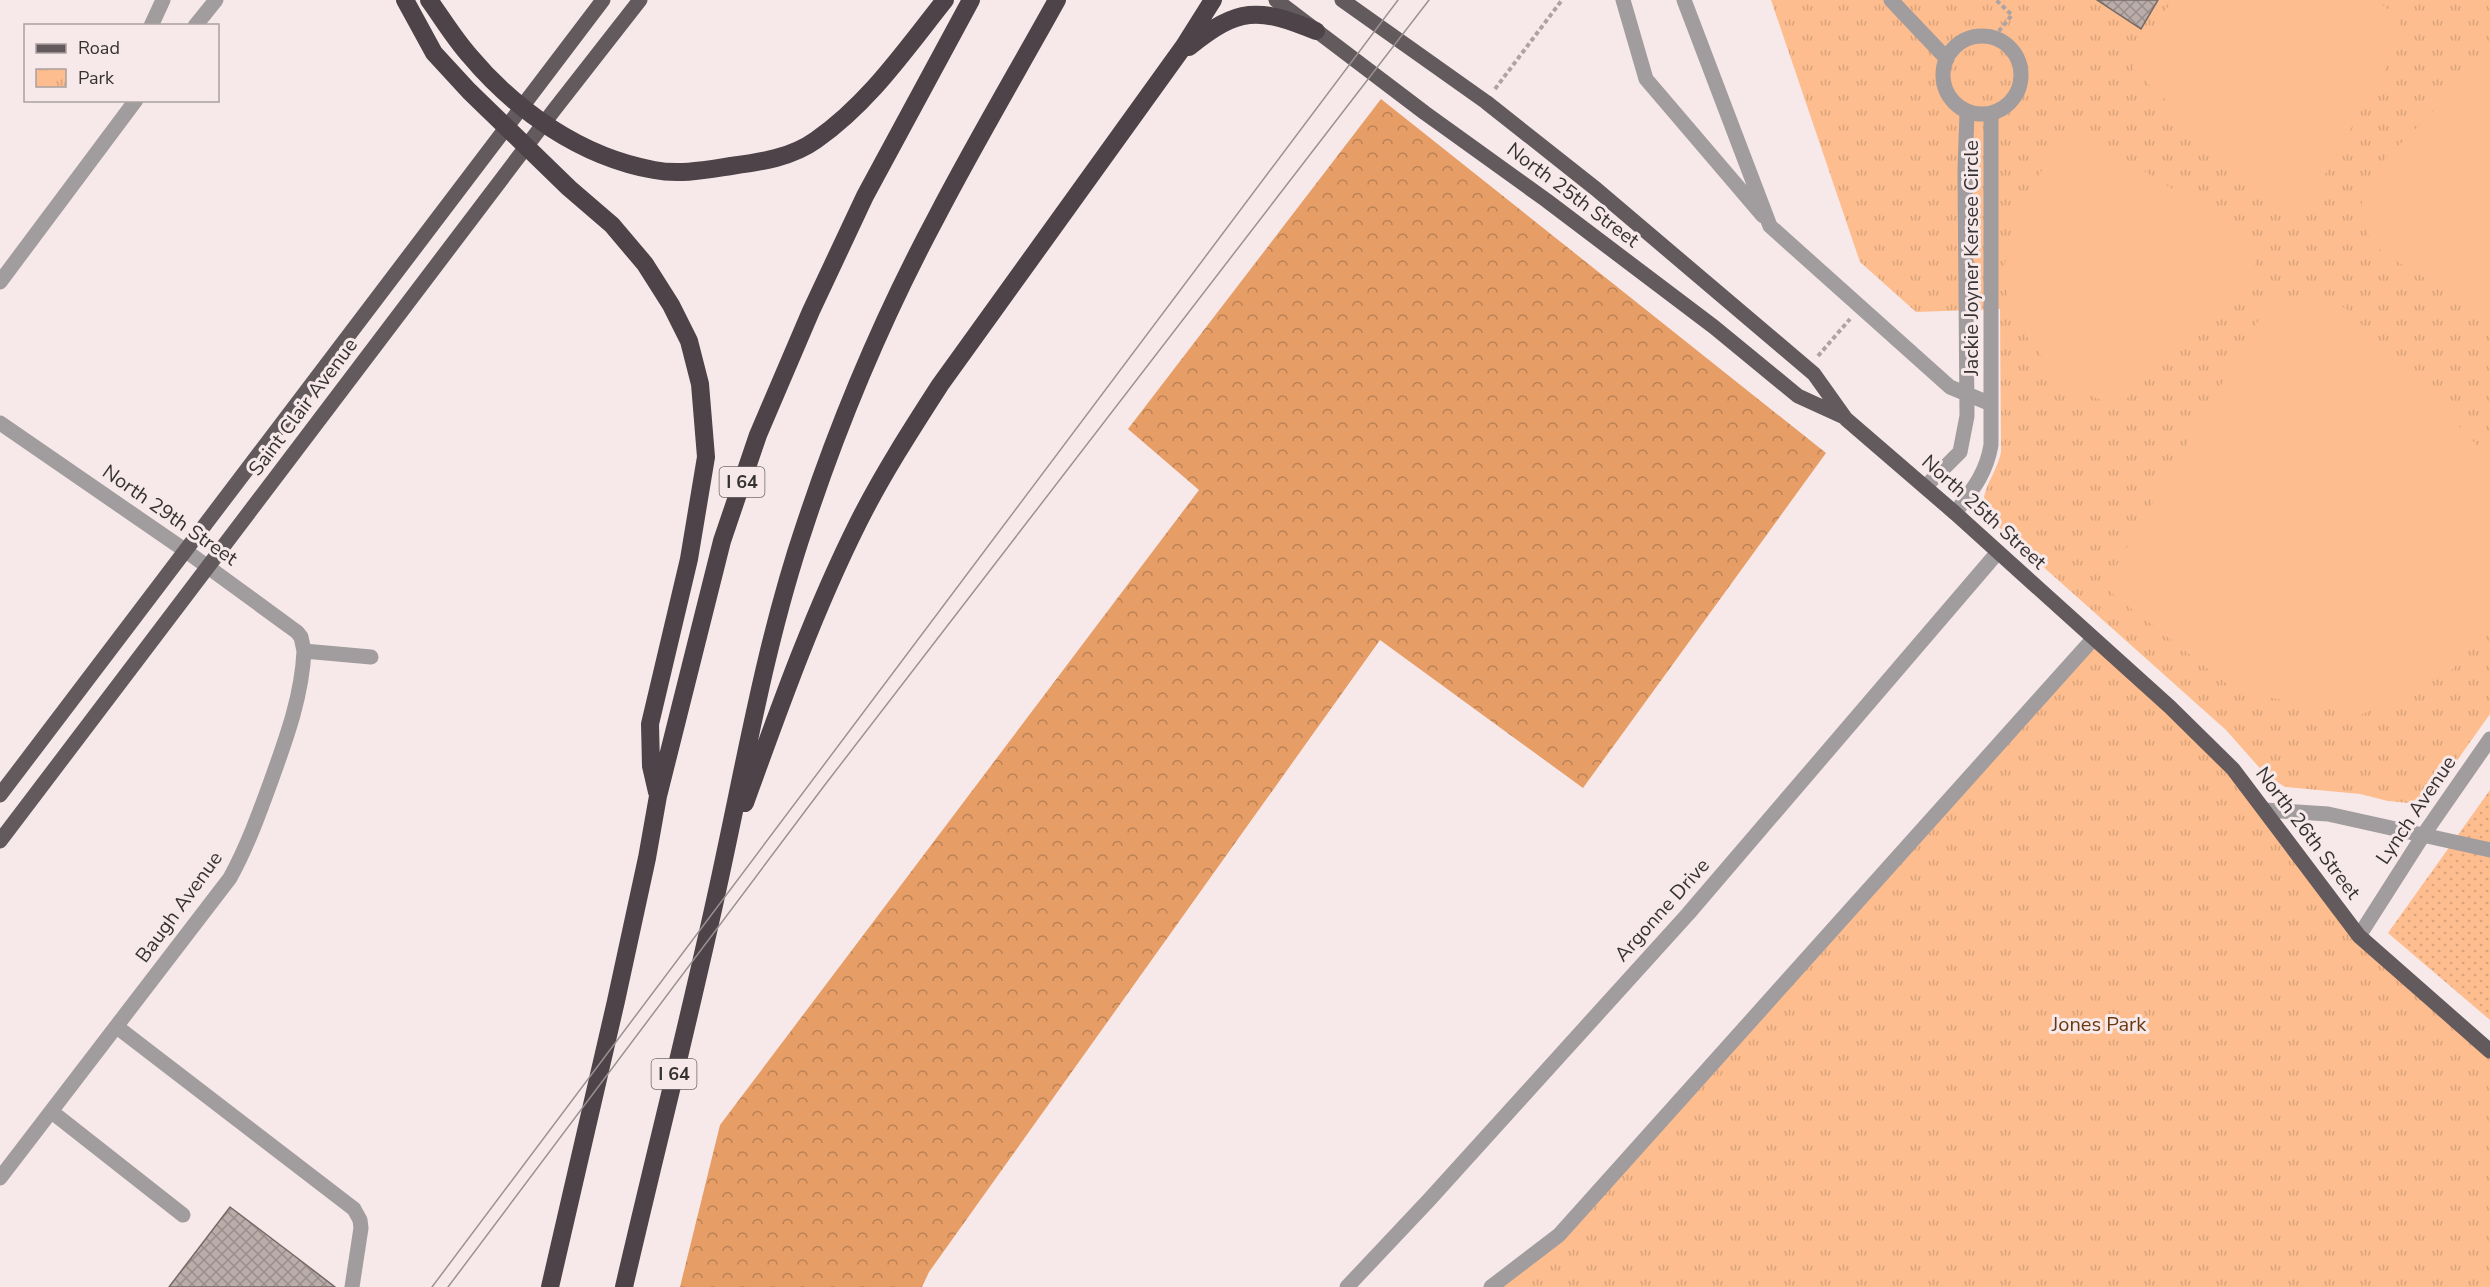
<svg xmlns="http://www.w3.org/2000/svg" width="2490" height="1287" viewBox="0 0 2490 1287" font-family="'Nunito Sans',sans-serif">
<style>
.grass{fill:url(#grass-dots)}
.forest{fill:url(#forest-crowns)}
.park{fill:url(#park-tufts)}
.pitch{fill:#fdbd8e}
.building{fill:url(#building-cross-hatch);stroke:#756966;stroke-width:1.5}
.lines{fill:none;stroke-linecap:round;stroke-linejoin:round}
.path{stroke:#aea3a4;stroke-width:4;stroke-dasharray:4.5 3;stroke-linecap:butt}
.minor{stroke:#a19c9e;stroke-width:15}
.major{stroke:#635a5e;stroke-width:15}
.highway{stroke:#4d4348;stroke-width:18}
.tram{stroke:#9b9191;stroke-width:1.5}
.labels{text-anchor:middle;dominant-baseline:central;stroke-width:6;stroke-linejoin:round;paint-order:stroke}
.shield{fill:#f7e9ea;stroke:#716969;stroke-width:1.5}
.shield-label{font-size:18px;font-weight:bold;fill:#373232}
.street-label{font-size:20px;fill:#373232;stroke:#f7e9ea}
.park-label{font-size:20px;fill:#68380e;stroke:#f7e9ea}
</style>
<defs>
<pattern id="grass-dots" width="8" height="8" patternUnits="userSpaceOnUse" patternTransform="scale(1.5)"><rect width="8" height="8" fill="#fdbd8e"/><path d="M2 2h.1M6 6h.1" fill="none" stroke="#d9a37b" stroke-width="1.8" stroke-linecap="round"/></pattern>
<pattern id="forest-crowns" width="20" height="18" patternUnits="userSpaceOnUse" patternTransform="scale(1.5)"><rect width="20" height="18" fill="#e69d66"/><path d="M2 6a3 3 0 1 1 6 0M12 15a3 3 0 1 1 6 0" fill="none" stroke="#bb8155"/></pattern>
<pattern id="park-tufts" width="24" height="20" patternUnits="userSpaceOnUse" patternTransform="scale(1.5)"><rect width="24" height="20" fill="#fdbd8e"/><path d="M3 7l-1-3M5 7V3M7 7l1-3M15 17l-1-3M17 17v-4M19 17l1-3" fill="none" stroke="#d9a37b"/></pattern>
<pattern id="building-cross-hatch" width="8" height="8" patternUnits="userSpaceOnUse" patternTransform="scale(1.5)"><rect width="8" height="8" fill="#baaca9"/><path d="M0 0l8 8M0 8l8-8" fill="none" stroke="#988d8a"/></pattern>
</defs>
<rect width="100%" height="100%" fill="#f7e9ea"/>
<path class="grass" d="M2490,790V1020L2388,933Z"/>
<path class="forest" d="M1381,99L1826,453L1583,788L1380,640L929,1272L922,1287H680L720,1125L1199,490L1128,429Z"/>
<path class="park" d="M1771,0H2490V714L2441,783L2425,795L2409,803L2388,801L2360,794L2285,787L2265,774L2226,730L1984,514C1980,488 1996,476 2001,452L2000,309L1916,312L1860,262Z
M2093,639L2265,810L2359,936L2490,1051V1287H1491L1559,1235Z"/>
<path class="pitch" d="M2173,0H2377L2392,13L2406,32L2308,204L2295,211L2277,208L2132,68L2147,35Z
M2490,55V316L2386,255L2374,244L2366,231L2361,216L2362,197L2368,180L2376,168Z
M2083,133L2251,238C2260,250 2257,263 2250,276L2119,406C2107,402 2095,398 2085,393C2052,375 2016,329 2007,294C1996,251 2026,186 2054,155C2062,147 2074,140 2083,133Z
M2304,294L2330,300L2348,310L2490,459V623L2453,669L2361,715L2236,691L2104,587L2258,321L2276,300Z"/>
<path class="building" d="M2097,0H2158L2141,29Z
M230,1207L296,1257L335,1287H169Z"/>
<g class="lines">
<path class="path" d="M1994,37L2012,15L1996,0
M1495,89L1562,0
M1818,356L1850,319"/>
<path class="minor" d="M1623,0L1646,79L1763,216
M1684,0L1770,226L1950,387L1991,404
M1891,0L1947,59
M151,26L163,0
M195,26L216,0
M1943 75a39 39 0 1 1 78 0a39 39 0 1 1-78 0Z
M0,282L136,100
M0,423L186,551L297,632L301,637L304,651
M1925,487L1960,452L1967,416L1965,170L1967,113
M1955,513C1973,489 1986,474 1991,445V113
M2265,810L2328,814L2490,850
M2359,936L2424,834L2490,739
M117,1027L354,1209L360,1220L361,1228L352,1287
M52,1112L183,1215
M0,1178L230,878C247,847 259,814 271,781C286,739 302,696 304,651L371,657
M1347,1287L1429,1200L1688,914L1998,552
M1491,1287L1559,1235L2093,639"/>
<path class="major" d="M1276,0L1425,113L1546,200L1714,327L1798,396L1844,417
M1342,0L1486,102L1596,189L1814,374L1846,419L1955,513L2170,707L2233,769L2359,936L2490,1051
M0,795L603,0
M0,841L554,110L640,0"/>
<path class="highway" d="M405,0L434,53L469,91L569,188L612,225L645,264L671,305L689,341L700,384L706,457L689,559L650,724L651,766L657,792
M429,0C442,18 454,38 469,55C516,111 581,157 654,170C679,175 705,170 731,166C760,162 791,158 816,140C869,103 905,50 945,0
M1189,47C1238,7 1258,7 1316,31
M745,803C779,709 813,613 858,523C882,475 911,430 940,385L1184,46L1213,0
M550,1287L616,1001L647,858L658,796L722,541L758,435L811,311L865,196L971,0
M624,1287C657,1144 694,1002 724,859C748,747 768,634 805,525C840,419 884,315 937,216C975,143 1017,72 1057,0"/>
<path class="tram" d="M432,1287L1398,0
M448,1287L824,786L1429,0"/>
</g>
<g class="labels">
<g class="shield">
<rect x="719.5" y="467" width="45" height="30" rx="4.5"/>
<rect x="651.5" y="1059" width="45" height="30" rx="4.5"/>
</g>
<g class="shield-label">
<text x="742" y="482">I 64</text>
<text x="674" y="1074">I 64</text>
</g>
<g class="street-label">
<text transform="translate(1573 195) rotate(37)">North 25th Street</text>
<text transform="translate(1971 258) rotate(-90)">Jackie Joyner Kersee Circle</text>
<text transform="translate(303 407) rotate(-53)">Saint Clair Avenue</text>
<text transform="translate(1984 512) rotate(42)">North 25th Street</text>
<text transform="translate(170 515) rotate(35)">North 29th Street</text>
<text transform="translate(2416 810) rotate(-56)">Lynch Avenue</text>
<text transform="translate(2308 833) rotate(53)">North 26th Street</text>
<text transform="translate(179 907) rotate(-54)">Baugh Avenue</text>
<text transform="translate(1662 910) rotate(-48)">Argonne Drive</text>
</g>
<g class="park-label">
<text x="2099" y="1024">Jones Park</text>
</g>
</g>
<rect x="24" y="24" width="195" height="78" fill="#f7e9ea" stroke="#aaa0a0" stroke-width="1.5"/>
<rect x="36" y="44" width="30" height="9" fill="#635a5e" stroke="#aaa0a0" stroke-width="1.5"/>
<text x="78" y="54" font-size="18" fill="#373232">Road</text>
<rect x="36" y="69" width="30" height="18" fill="url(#park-tufts)" stroke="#aaa0a0" stroke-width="1.5"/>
<text x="78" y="84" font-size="18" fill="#373232">Park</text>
</svg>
